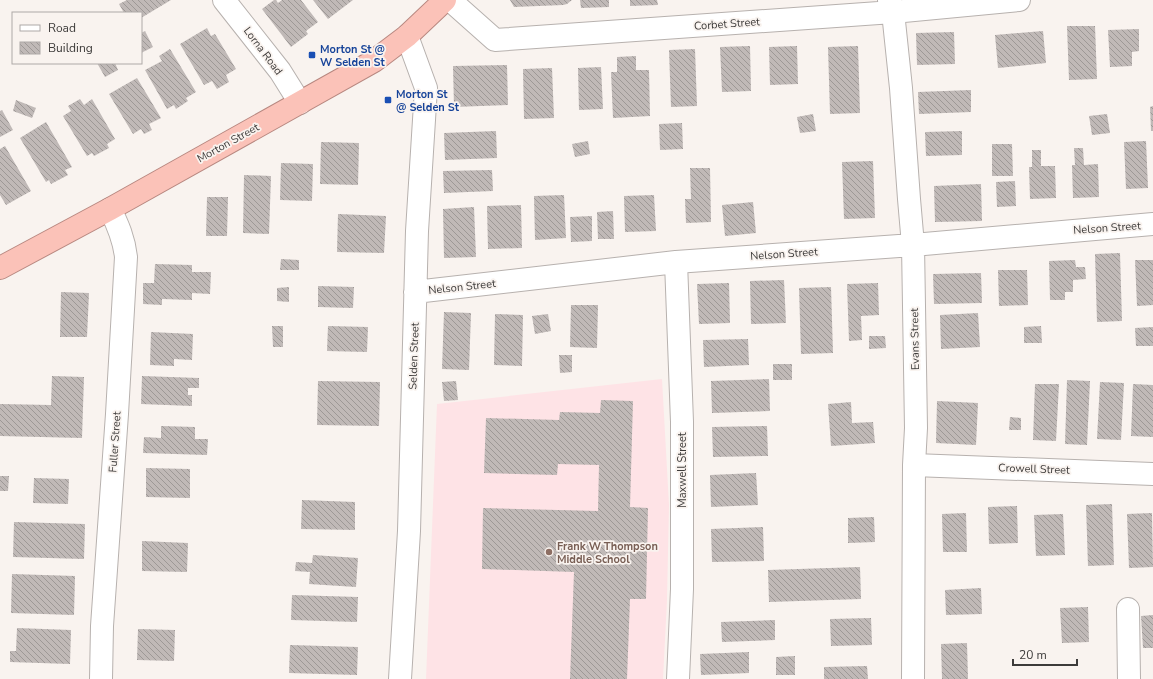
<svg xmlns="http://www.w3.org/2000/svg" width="1153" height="679" viewBox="0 0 1153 679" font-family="'Nunito Sans',sans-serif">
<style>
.education{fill:#fee3e6}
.building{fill:url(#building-back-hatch)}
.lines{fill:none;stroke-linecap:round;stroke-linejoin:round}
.minor-casing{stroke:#b7b1ae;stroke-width:24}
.trunk-casing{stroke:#b88880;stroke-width:24}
.minor{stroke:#fff;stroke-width:22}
.trunk{stroke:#fbc2b8;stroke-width:22}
.transit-dot{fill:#1a4fb4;stroke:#f9f3ef;stroke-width:1.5}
.education-dot{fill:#8d6e63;stroke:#f9f3ef;stroke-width:1.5}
.labels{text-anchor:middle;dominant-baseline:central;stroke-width:3.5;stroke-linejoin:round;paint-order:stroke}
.street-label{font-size:11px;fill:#3d3b3a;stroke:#f9f3ef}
.transit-label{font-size:11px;font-weight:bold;fill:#164399;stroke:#f9f3ef;text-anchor:start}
.education-label{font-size:11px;font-weight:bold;fill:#785e54;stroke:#f9f3ef;text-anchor:start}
</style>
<defs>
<pattern id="building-back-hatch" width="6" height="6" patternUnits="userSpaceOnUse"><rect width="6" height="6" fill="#c0b9b7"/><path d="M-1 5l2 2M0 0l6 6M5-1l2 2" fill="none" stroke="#9d9896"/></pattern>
</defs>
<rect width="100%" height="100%" fill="#f9f3ef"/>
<path class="education" d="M662,379L669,505L667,600L663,679H426L437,404Z"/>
<path class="building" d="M127,0H171L141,18V13H124L119,4Z
M274,0H276L278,3L282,0H301L318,22L306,31L308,34L291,47L262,9Z
M313,0H353L328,19Z
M510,0H572L567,4L563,5L514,7Z
M580,0H609V7L581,8Z
M630,0H657L658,5L630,6Z
M1067,26H1095L1097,79L1069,80Z
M207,28L211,36L215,34L236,69L226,75L229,82L217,89L212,81L204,85L180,44Z
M1139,29V51L1132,52V66L1110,67L1108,30Z
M145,31L153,47L141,53V33Z
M1043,31L1046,63L998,68L995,35Z
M954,32L955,64L917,65L916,33Z
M750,46L751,91L722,92L720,47Z
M797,46L798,84L770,85L769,47Z
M858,46L860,113L830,114L828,47Z
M170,49L196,92L186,98L188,101L176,109L174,105L167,109L145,70L162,61L159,56Z
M695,49L697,106L671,107L669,50Z
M636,56V70H649L650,116L613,118L611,72H617V57Z
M97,63H115L118,70L105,77Z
M507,65L508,105L454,107L453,66Z
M601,67L603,109L579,110L578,68Z
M552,68L554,118L524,119L523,69Z
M137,78L161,118L149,124L152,130L144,134L141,129L133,134L109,94Z
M971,90V112L919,114L918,92Z
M80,99L84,105L92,99L115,139L107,144L109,148L94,156L92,153L87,156L63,116L71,111L68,106Z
M16,100L36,108L32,118L13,111Z
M1153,106V131H1151L1150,107Z
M2,110L13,130L0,137V111Z
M813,114L816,131L800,133L797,117Z
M1107,114L1110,133L1092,135L1089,116Z
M46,122L72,167L65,170L68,175L51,184L49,180L46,182L20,138Z
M682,123L683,149L660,150L659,124Z
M496,131L497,158L445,160L444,133Z
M962,131V155L926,156L925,132Z
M588,141L590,154L575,157L572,144Z
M1146,141L1148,188L1126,189L1124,142Z
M321,142L359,143L358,185L320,184Z
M992,144H1012L1013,176H992Z
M5,146L31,191L6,205L0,195V149Z
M1074,148H1083L1084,165L1098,164L1099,197L1073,198L1072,165H1075Z
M1032,150H1041V166H1055L1056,198L1030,199L1029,167H1032Z
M873,161L875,218L844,219L842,162Z
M281,163L313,164L312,201L280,200Z
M690,168H710L711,222L686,223L685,199H691Z
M492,170L493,191L444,193L443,171Z
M244,175L271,176L269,234L243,233Z
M1015,181L1016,206L997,207L996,182Z
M981,184L982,221L935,222L934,186Z
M564,195L566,238L535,240L534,196Z
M654,195L656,231L625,232L624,196Z
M207,197H228L227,236H206Z
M753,202L756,233L725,236L722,205Z
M521,205L522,248L488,249L487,206Z
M474,207L476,257L444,258L443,209Z
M613,211L614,239H598L597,212Z
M338,214L386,216L384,253L337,252Z
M592,216V241L571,242L570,217Z
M1120,253L1122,321L1097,322L1095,254Z
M281,259L299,260V270H280Z
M1075,260L1076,267H1085L1086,279L1073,280V292H1065V300H1050L1049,261Z
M1135,260H1153V305L1137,306Z
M155,264L192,265V272H211L210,294L192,293V300L162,299V305L143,304V283H154Z
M998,270H1027L1028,305L999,306Z
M981,273L982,303L934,304L933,274Z
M784,280L786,323L751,324L750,281Z
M729,283L730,323L699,324L697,284Z
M878,283L879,315L861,316L862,340L849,341L847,284Z
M318,286L354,287L353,308L318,307Z
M289,287V302L277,301V288Z
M831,287L833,353L801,354L799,288Z
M61,292L89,293L87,337H60Z
M571,305H598L597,348L570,347Z
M444,312L471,313L469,370L442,369Z
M978,313L980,347L941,349L940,315Z
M495,314L523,315L522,366L494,365Z
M548,314L551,331L535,334L532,316Z
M272,326H283V347H273Z
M328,326L368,327L367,352L327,351Z
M1041,326L1042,343H1024V327Z
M1153,327V346H1136L1135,328Z
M151,332L193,334L192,360L174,359V366L150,365Z
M869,336H885L886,348L869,349Z
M748,339L749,365L704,367L703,340Z
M559,355H572V372L560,373Z
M773,364H792V380H773Z
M52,376L84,377L82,438L0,436V404L51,405Z
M142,376L199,378V388H188V395H192V406L141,404Z
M769,379L770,411L712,413L711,381Z
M1067,380L1090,381L1087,445L1065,444Z
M318,381L380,382L379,426L317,425Z
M456,381L458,400L444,401L442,382Z
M1100,382L1124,383L1121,440L1097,439Z
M1035,384H1059L1056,441L1033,440Z
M1133,384L1153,385V437L1131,436Z
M601,400L633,401L630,507L648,508L646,599H630L627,679H570L574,572L482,569L483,508L598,511L599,465L558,464L557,475L484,473L486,418L559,420L560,412L600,413Z
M937,401L978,403L976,445L936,443Z
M851,402L852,423L873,422L875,443L831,446L828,404Z
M1010,417L1021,418V430H1009Z
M161,426L195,427V439H208L207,455L143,453L144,437L161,438Z
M767,426L768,456L713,457L712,427Z
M146,468L190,469V498L146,497Z
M756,473L758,505L711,507L710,475Z
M0,476H9L8,491H0Z
M34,478L69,479L68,504L33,503Z
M302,500L355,502V530L301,529Z
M1112,504L1114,565L1088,566L1086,505Z
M1017,506L1018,543L989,544L988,507Z
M966,513L967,552H943L942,514Z
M1152,513L1153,567L1129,568L1127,514Z
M1063,514L1065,555L1036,556L1034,515Z
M874,517L875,542L848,543V518Z
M14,522L85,524L84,559L13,557Z
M763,527L764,561L712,562L711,529Z
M142,541L188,543L187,572L142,571Z
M313,555L358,558L356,587L309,584L310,572L295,571L296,562L312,563Z
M860,567L861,599L769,602L768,570Z
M12,574L75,576L74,615L11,613Z
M981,588L982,614L946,615L945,590Z
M292,595L358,597L357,622L291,620Z
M1088,607L1089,642L1062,643L1060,608Z
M1153,615V648H1143L1141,616Z
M871,618L872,645L831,646L830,619Z
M775,620V640L722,642L721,622Z
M17,628L71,630L70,664L10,662V651H16Z
M138,629L175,630L174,661L137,660Z
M967,643L968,679H942L941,644Z
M290,645L358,647L357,675L289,673Z
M749,652V673L701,675L700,654Z
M795,656V675H776V657Z
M867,666L868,679H824V667Z"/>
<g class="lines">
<defs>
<path id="minor" d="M224,0L280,71L300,103
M450,0L495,40L893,12L1019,0
M889,0L893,12L901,88L909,199L913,245L916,428L914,465L913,679
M676,262L682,422V589L678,679
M415,292L676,262L913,245L1153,224
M914,465L1153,474
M1128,609L1129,679
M101,679L102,626L117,414L126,257C124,239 118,225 110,209
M400,679L409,531L417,231L426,88L407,36"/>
<path id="trunk" d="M0,268L110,209L374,61L407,36L445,0"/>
</defs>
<use href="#minor" class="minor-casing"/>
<use href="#trunk" class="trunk-casing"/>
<use href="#minor" class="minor"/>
<use href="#trunk" class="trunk"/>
</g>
<g class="transit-dot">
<rect x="308" y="51" width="8" height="8" rx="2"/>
<rect x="384" y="96" width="8" height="8" rx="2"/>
</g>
<circle class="education-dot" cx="549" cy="552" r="4"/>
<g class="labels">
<g class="street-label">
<text transform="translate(727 24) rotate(-4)">Corbet Street</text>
<text transform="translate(263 51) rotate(53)">Lorna Road</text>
<text transform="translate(228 143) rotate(-29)">Morton Street</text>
<text transform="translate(1107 228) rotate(-4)">Nelson Street</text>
<text transform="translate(784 254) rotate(-4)">Nelson Street</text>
<text transform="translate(462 287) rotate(-6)">Nelson Street</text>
<text transform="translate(915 339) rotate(-91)">Evans Street</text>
<text transform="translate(414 356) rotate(-88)">Selden Street</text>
<text transform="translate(115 442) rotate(-86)">Fuller Street</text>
<text transform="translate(1034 469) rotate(2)">Crowell Street</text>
<text transform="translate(682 470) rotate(-90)">Maxwell Street</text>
</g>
<g class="transit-label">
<text x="320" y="49">Morton St @<tspan x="320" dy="13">W Selden St</tspan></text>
<text x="396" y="94">Morton St<tspan x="396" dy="13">@ Selden St</tspan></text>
</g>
<g class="education-label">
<text x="557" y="546">Frank W Thompson<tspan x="557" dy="13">Middle School</tspan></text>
</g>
</g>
<rect x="12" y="12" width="130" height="52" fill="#f9f3ef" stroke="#aea9a7"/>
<rect x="20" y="25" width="20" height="6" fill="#ffffff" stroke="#aea9a7"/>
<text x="48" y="32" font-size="12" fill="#3d3b3a">Road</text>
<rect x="20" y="42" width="20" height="12" fill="url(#building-back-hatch)" stroke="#aea9a7"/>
<text x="48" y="52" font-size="12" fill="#3d3b3a">Building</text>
<path d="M1013 659v6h64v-6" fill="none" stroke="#3d3b3a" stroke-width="2"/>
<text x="1019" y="659" font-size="12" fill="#3d3b3a" stroke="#f9f3ef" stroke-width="3" paint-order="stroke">20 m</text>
</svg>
